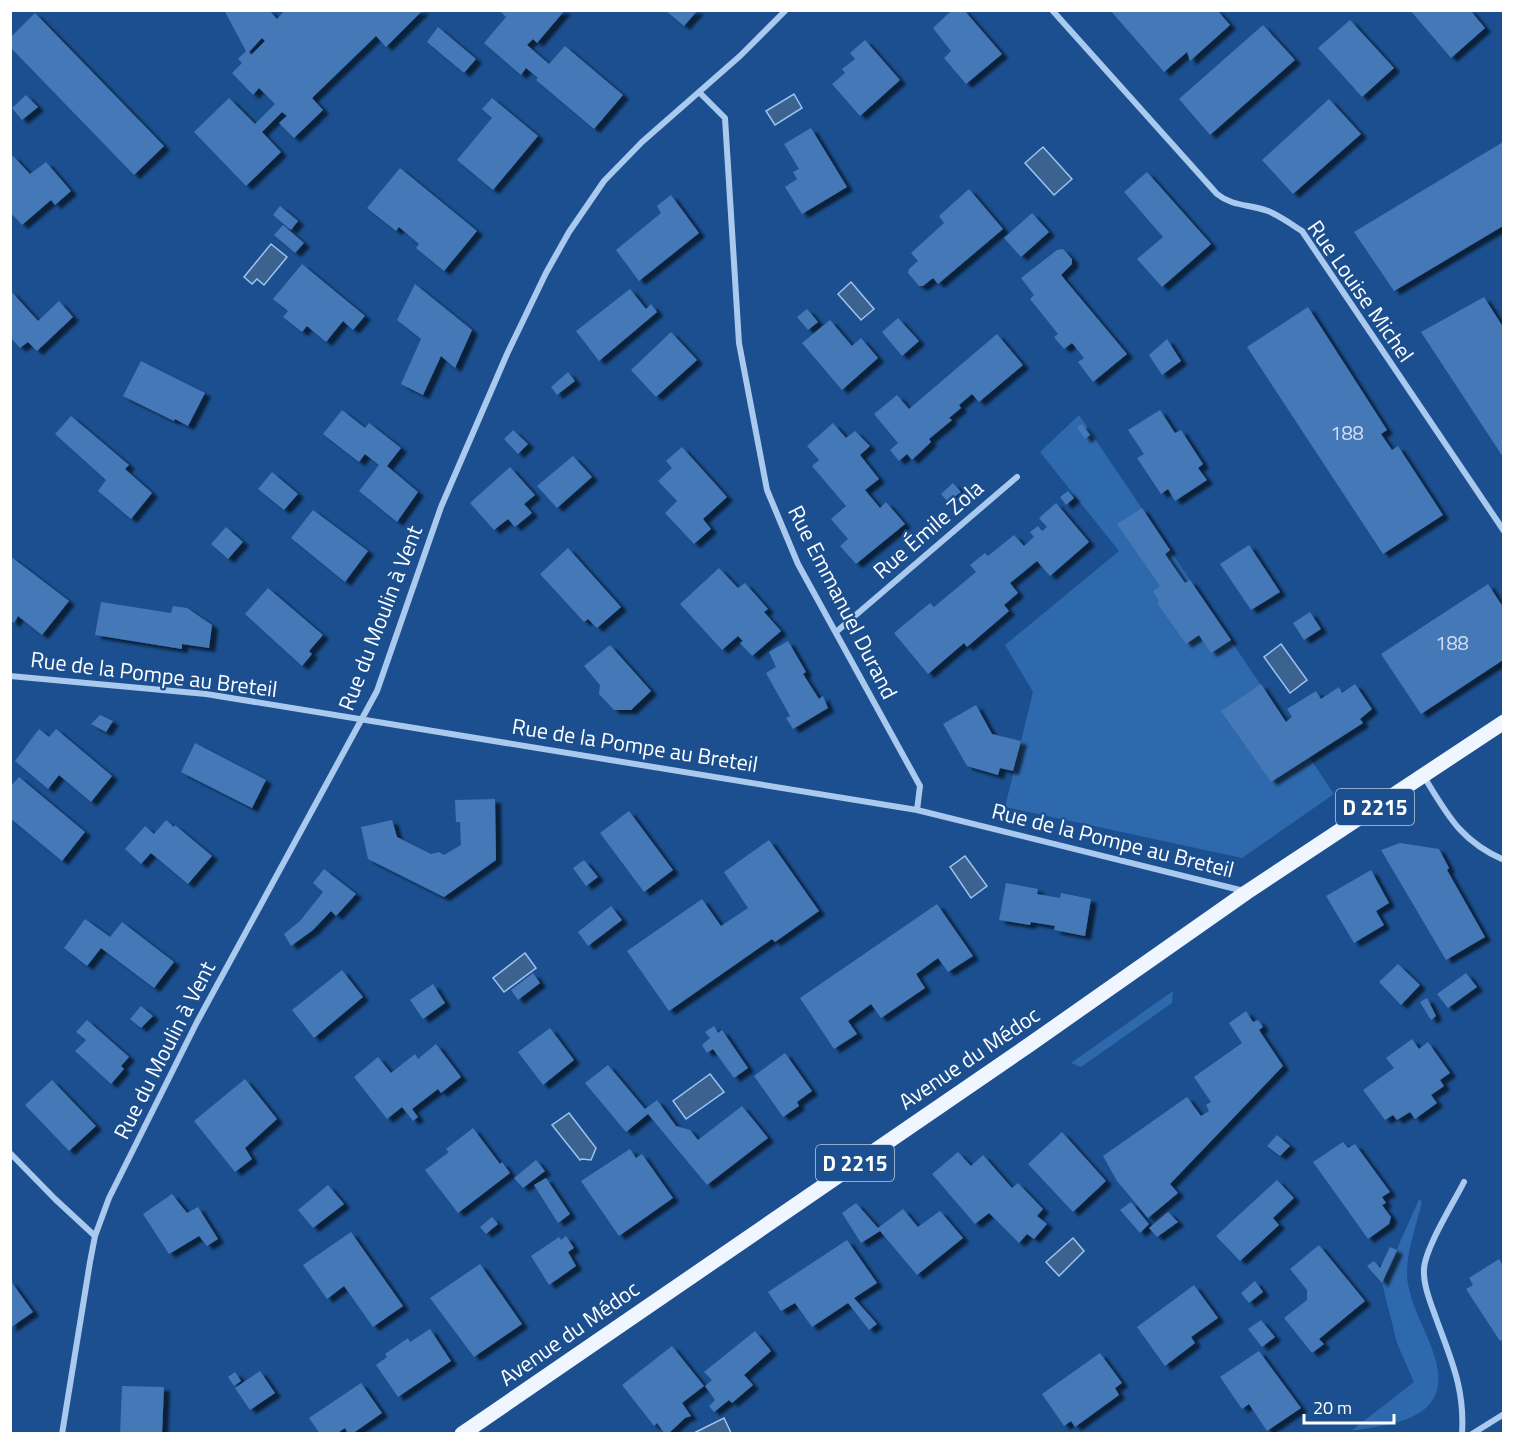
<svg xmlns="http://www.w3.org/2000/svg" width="1514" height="1444" viewBox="0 0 1514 1444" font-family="'Titillium Web',sans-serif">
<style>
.green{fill:#2e69ad}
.water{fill:#3c6290;stroke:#9cc4f0;stroke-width:1.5}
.building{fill:#4478b7;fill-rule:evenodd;filter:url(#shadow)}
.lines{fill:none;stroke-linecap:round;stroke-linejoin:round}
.minor{stroke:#a9c9ee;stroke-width:6}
.primary{stroke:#f0f6ff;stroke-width:15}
.labels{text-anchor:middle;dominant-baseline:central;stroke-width:4.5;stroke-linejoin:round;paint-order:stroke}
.number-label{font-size:20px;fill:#d0dded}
.shield{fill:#1b4f8f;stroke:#bbcadd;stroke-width:1.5}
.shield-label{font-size:21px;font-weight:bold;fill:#fff}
.street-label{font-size:22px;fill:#fff;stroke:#1b4f8f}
</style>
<defs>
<filter id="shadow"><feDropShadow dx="6" dy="4" stdDeviation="1.5" flood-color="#0009"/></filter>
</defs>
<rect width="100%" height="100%" fill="#1b4f8f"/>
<path class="green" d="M1079,415L1334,794L1242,858L1005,807L1033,692L1005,645L1119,551L1040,452Z
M1173,991L1172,1003L1081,1067L1071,1063Z
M1419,1199L1422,1202C1416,1228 1402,1262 1409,1289C1414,1312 1428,1334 1435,1358C1453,1419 1395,1424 1351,1431L1414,1382L1397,1343L1382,1283Z"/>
<path class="water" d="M794,94L802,108L775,125L766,111Z
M1043,147L1072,179L1054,195L1025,163Z
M271,244L287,257L264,285L257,279L252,284L244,277Z
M851,282L874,309L861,320L838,294Z
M1281,644L1307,680L1290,693L1264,657Z
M965,856L987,886L971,898L950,867Z
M525,953L536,968L504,992L493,978Z
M710,1074L724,1092L686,1119L673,1101Z
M569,1113L596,1148L591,1160L582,1159L580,1160L552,1125Z
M1073,1238L1084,1251L1059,1276L1046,1262Z
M724,1418L731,1433H694Z"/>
<path class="building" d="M224,10H269L277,19L285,10H423L386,47L376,36L312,98L323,110L294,138L279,123L287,116L282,112L262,132L281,152L246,186L194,132L229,98L255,124L275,104L259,88L253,95L232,73L242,63L238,59L246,51ZM262,38L265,41L251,55L249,52Z
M502,10H565L537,43L533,39L527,45L549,64L565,46L623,95L594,129L536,80L538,78L526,68L521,75L484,43L506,17L501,12Z
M665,10H698L684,26Z
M952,10H964L1002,54L966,84L944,58L951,51L933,28Z
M1110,10H1217L1230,25L1190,61L1187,52L1164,72Z
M1410,10H1470L1485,28L1451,58Z
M35,13L164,146L134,175L10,47V38Z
M1350,20L1394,68L1362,97L1318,48Z
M1263,25L1295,60L1210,135L1179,99Z
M438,27L476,59L464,73L427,42Z
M865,40L900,80L860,116L832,84L845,73L842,69L855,59L850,53Z
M26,95L38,107L22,120L12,108Z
M492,98L538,136L493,190L457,160L492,118L482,109Z
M1329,99L1361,134L1293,194L1262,160Z
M811,128L847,187L802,214L785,187L797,179L793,172L799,169L784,144Z
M1503,142V226L1394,291L1354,232Z
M13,156L30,174L46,162L71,191L55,205L51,200L22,225L10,212V158Z
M400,168L477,231L444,271L416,248L419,244L399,227L396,231L367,208Z
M1147,172L1211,244L1162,287L1137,259L1163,237L1124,192Z
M969,189L1003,229L938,284L933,278L923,286H919L908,273L909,269L918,261L911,253L944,223L939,216Z
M671,195L699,233L639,281L616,250L661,213L657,206Z
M280,206L298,221L291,230L273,215Z
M1032,213L1049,232L1021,257L1004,238Z
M283,225L304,243L295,253L274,235Z
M1063,249L1072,259V264L1061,275L1127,354L1093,382L1078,362L1084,358L1072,343L1064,349L1054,337L1058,334L1030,299L1034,295L1021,278L1057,250Z
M302,264L365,316L353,330L343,321L326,342L307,326L302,332L283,317L288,311L273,299Z
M415,284L472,330L455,368L441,356L423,395L401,384L421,339L397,320Z
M630,289L646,309L651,304L657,312L599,361L576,331Z
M10,290L38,321L59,301L73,317L37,351L28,342L20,348L10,337Z
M1484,297L1503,327V457L1421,332Z
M1308,307L1387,430L1381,434L1392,450L1398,446L1443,515L1383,554L1247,347Z
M807,309L818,322L808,330L797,317Z
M898,318L919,341L902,356L882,332Z
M830,320L852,346L861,338L878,358L842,390L802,343Z
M671,332L697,360L656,397L631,370Z
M997,334L1023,365L979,402L972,394L959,405L961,408L949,418L952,420L929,439L931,442L912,460L907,454L899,461L890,450L898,443L874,414L897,395L909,409Z
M1167,339L1181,361L1162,375L1149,355Z
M141,361L205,393L188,426L175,419L174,421L123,396Z
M568,372L575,381L557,395L551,387Z
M342,410L365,428L369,423L401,448L387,466L418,492L397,522L359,491L379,465L365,454L359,462L323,434Z
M1160,410L1175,433L1181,430L1203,464L1198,468L1207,480L1175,501L1168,489L1161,494L1137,458L1144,454L1128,430Z
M71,416L129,465L125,469L152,493L131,519L98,491L106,480L55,434Z
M833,423L846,438L855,431L870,446L860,455L879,479L865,490L880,508L886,502L905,524L856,564L840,546L848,539L831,519L846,506L812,466L819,460L807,446Z
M1082,424L1090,435L1085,439L1077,427Z
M513,430L528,444L518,454L504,439Z
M682,447L727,497L703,519L711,529L694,544L665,513L677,501L658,481L672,468L666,461Z
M573,456L592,477L557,508L537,486Z
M510,467L535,495L524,504L532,513L515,527L508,519L494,530L470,503Z
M272,472L298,494L284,510L258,489Z
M953,483L961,492L948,502L941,494Z
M1068,491L1074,498L1066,505L1060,497Z
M1056,503L1089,542L1050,576L1037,561L1010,583L1018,593L1004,605L1009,611L967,647L964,643L928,674L894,633L930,603L934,607L976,572L970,565L985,553L988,556L1014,535L1024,546L1034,537L1030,532L1038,526L1042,531L1047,527L1039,518Z
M1142,508L1170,550L1165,554L1185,583L1190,580L1231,640L1211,653L1199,635L1186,644L1157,603L1159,601L1153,591L1160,586L1117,524Z
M313,510L368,551L345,582L291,538Z
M226,527L243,542L228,559L211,544Z
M1249,545L1280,592L1251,610L1220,564Z
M568,548L621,607L597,628L588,619L584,622L540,574Z
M10,556L69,601L42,635L18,616L14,623L10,620Z
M719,568L738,588L745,583L768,609L764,612L781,631L752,656L740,643L743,641L738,636L722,650L680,604Z
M1488,584L1503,607V660L1421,714L1381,654Z
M268,588L323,635L309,651L312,654L302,666L245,614Z
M101,602L171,613L173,606L187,608L212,625L209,648L182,644V649L95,635Z
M1310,612L1321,629L1304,640L1293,623Z
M788,641L806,672L803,674L819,699L823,696L828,708L793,729L786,718L790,716L766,673L776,667L769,652Z
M610,645L651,691L631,710H614L599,694L600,685L584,666Z
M1261,684L1286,722L1292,717L1287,709L1316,691L1321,699L1339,687L1342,693L1355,684L1372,709L1360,719L1363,723L1271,782L1221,711Z
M976,705L992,734L1021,741L1013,771L1000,768L998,775L967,766L943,724Z
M100,715L113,721L106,732L91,724Z
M39,729L49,737L56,729L112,776L91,802L59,775L48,789L15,761Z
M195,743L266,780L252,808L181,772Z
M19,777L85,832L62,861L10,818V787Z
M495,799L496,860L444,897L368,859L361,827L392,820L397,837L431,854L439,852L444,855L461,845L460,822H456L455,800Z
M629,811L673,870L644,892L600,833Z
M166,820L174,827L175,825L212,856L188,884L151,853L141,864L125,849L145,826L154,834Z
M769,840L819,911L775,942L772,939L669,1011L627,951L702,899L721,926L748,908L724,872Z
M1400,843L1439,849L1449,868L1447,870L1485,937L1446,960L1381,850Z
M584,860L598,877L586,886L573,868Z
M324,869L356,894L336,916L331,911L313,930L291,946L284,934L300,921L323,892L313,883Z
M1371,870L1389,903L1376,911L1384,925L1354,943L1326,896Z
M1006,883L1038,889L1037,894L1060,898L1061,893L1091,899L1085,936L1054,930L1055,926L1031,922L1030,925L999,920Z
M937,904L973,956L948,972L938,958L916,974L925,988L881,1018L871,1004L848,1021L857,1034L834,1049L800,998Z
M611,906L622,920L588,946L578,932Z
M85,919L110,937L122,922L174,962L154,988L101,948L87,966L64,948Z
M1398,964L1420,985L1401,1005L1379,982Z
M342,970L363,997L314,1038L292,1010Z
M533,973L540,983L518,1000L511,990Z
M1466,973L1477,987L1448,1008L1437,994Z
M433,984L445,1003L423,1019L410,1000Z
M1427,998L1436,1016L1431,1020L1420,1002Z
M141,1006L153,1016L141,1028L130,1019Z
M1246,1011L1253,1022L1258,1020L1263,1027L1259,1030L1283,1066L1170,1184L1178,1193L1148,1218L1117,1181L1103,1156L1187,1097L1201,1116L1209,1111L1206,1105L1211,1102L1194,1077L1242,1043L1229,1023Z
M87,1020L129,1057L121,1066L124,1069L111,1084L75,1051L86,1040L76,1032Z
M714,1026L718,1033L722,1030L748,1068L734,1078L713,1049L707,1053L702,1045L710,1038L705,1032Z
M550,1028L574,1060L543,1085L518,1052Z
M1412,1039L1419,1049L1428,1042L1450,1073L1440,1080L1444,1086L1431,1095L1437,1103L1415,1119L1410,1112L1397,1120L1393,1115L1385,1120L1363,1090L1394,1068L1386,1058Z
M436,1044L461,1077L441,1093L438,1089L412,1109L418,1117L413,1121L402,1107L387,1119L354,1077L378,1057L391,1073L415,1054L418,1059Z
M785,1053L812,1091L797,1102L799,1106L783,1117L754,1076Z
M608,1065L645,1109L657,1100L676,1126L690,1130L698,1140L742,1106L768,1138L707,1185L648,1114L626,1132L585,1083Z
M245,1079L277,1119L245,1148L252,1159L235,1172L194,1121Z
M52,1080L96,1126L69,1151L25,1105Z
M473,1128L500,1164L502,1162L510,1173L458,1213L425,1170L449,1152L446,1149Z
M1062,1132L1106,1181L1073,1212L1028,1164Z
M1277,1135L1290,1146L1280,1156L1267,1146Z
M1343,1142L1348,1148L1355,1144L1390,1192L1382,1197L1386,1203L1382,1205L1391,1217L1389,1224L1368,1239L1313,1162Z
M630,1149L636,1158L642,1154L673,1198L619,1236L581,1181Z
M958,1152L971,1166L983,1155L1012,1188L1018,1183L1043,1209L1037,1216L1047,1224L1034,1239L1027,1234L1019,1243L989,1213L975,1224L932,1174Z
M536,1160L545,1171L523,1188L514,1178Z
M546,1178L570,1214L558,1223L534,1185Z
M1277,1180L1294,1198L1273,1218L1279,1225L1240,1261L1216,1236Z
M328,1185L344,1204L313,1228L298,1210Z
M172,1194L187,1213L198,1207L218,1239L207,1246L199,1236L169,1254L143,1214Z
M1131,1202L1149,1224L1140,1233L1120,1210Z
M856,1203L878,1228L903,1209L918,1227L940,1211L963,1238L917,1275L880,1231L861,1243L842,1213Z
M1168,1212L1178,1222L1157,1237L1149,1228Z
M492,1217L498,1224L486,1234L480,1227Z
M351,1232L403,1306L373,1327L344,1286L327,1299L303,1265Z
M566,1236L574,1248L568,1252L576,1266L549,1285L531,1256L559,1237L561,1240Z
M847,1240L877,1283L854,1298L877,1324L869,1330L848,1303L812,1327L795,1303L781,1311L768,1292Z
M1319,1245L1365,1301L1319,1339L1324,1344L1312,1353L1284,1318L1307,1300V1290L1290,1269Z
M1390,1247L1397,1250L1382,1283L1367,1266L1374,1261L1380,1268Z
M1499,1259L1503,1266V1339L1500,1341L1466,1289L1473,1285L1469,1278Z
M480,1264L522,1324L474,1357L430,1298Z
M10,1280L33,1312L10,1328Z
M1255,1281L1263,1292L1249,1303L1241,1293Z
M1194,1285L1218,1318L1191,1337L1195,1343L1165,1366L1137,1327Z
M1261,1320L1275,1337L1262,1347L1248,1329Z
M430,1329L451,1361L398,1397L376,1365L387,1357L385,1354L408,1338L410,1342Z
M755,1331L771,1351L744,1375L753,1385L732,1403L729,1400L714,1412L709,1406L715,1400L705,1386L712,1380L704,1372Z
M672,1346L704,1386L682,1403L691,1416L685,1418L668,1434H665L657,1423L654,1426L622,1385Z
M1259,1351L1301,1408L1267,1431L1249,1404L1242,1409L1220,1377Z
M1100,1353L1122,1383L1115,1388L1119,1395L1075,1427L1071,1421L1064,1426L1042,1394Z
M260,1371L275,1393L250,1410L235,1388Z
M235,1372L241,1381L234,1386L228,1377Z
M361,1383L382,1413L352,1434H348L345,1428L336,1434H320L309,1418Z
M122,1386L164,1387L162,1434H120Z"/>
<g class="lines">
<path class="minor" d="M1052,10L1217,194C1233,207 1250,204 1268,211C1280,216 1291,224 1302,231L1504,531
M699,92L725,118L739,343L767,490L798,564L920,786L917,810
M836,632L1017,477
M10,676L206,694L917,810L1244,891
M1423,775C1447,814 1460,841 1504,860
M10,1153L55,1199L95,1236
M62,1434L90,1262L95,1236L109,1198L197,1022L377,691L441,507L507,354L546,273L569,232L604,181L642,142L740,56L786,10
M1462,1434C1465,1388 1451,1360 1436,1318C1431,1304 1423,1285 1424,1269C1425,1248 1454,1202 1464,1182
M1472,1434L1504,1414"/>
<path class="primary" d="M462,1434L1029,1045L1247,892L1504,722"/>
</g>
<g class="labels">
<g class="number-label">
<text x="1347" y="432">188</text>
<text x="1452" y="642">188</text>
</g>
<g class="shield">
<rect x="1336" y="789" width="78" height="36" rx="4.5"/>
<rect x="816" y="1145" width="78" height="36" rx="4.5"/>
</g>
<g class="shield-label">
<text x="1375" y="807">D 2215</text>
<text x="855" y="1163">D 2215</text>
</g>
<g class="street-label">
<text transform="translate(1361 291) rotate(55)">Rue Louise Michel</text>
<text transform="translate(928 529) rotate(-41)">Rue Émile Zola</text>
<text transform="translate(843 602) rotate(63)">Rue Emmanuel Durand</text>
<text transform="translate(380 618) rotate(-69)">Rue du Moulin à Vent</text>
<text transform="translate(154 674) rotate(7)">Rue de la Pompe au Breteil</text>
<text transform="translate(635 745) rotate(9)">Rue de la Pompe au Breteil</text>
<text transform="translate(1113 840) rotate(14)">Rue de la Pompe au Breteil</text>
<text transform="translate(164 1050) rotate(-63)">Rue du Moulin à Vent</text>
<text transform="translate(969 1058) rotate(-34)">Avenue du Médoc</text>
<text transform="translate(569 1333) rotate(-35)">Avenue du Médoc</text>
</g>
</g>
<rect width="1514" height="1444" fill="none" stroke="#ffffff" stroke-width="24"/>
<path d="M1304 1414v9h90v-9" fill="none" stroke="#ffffff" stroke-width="3"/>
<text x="1313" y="1414" font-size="18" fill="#ffffff" stroke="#1b4f8f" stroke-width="4.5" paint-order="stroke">20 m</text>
</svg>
